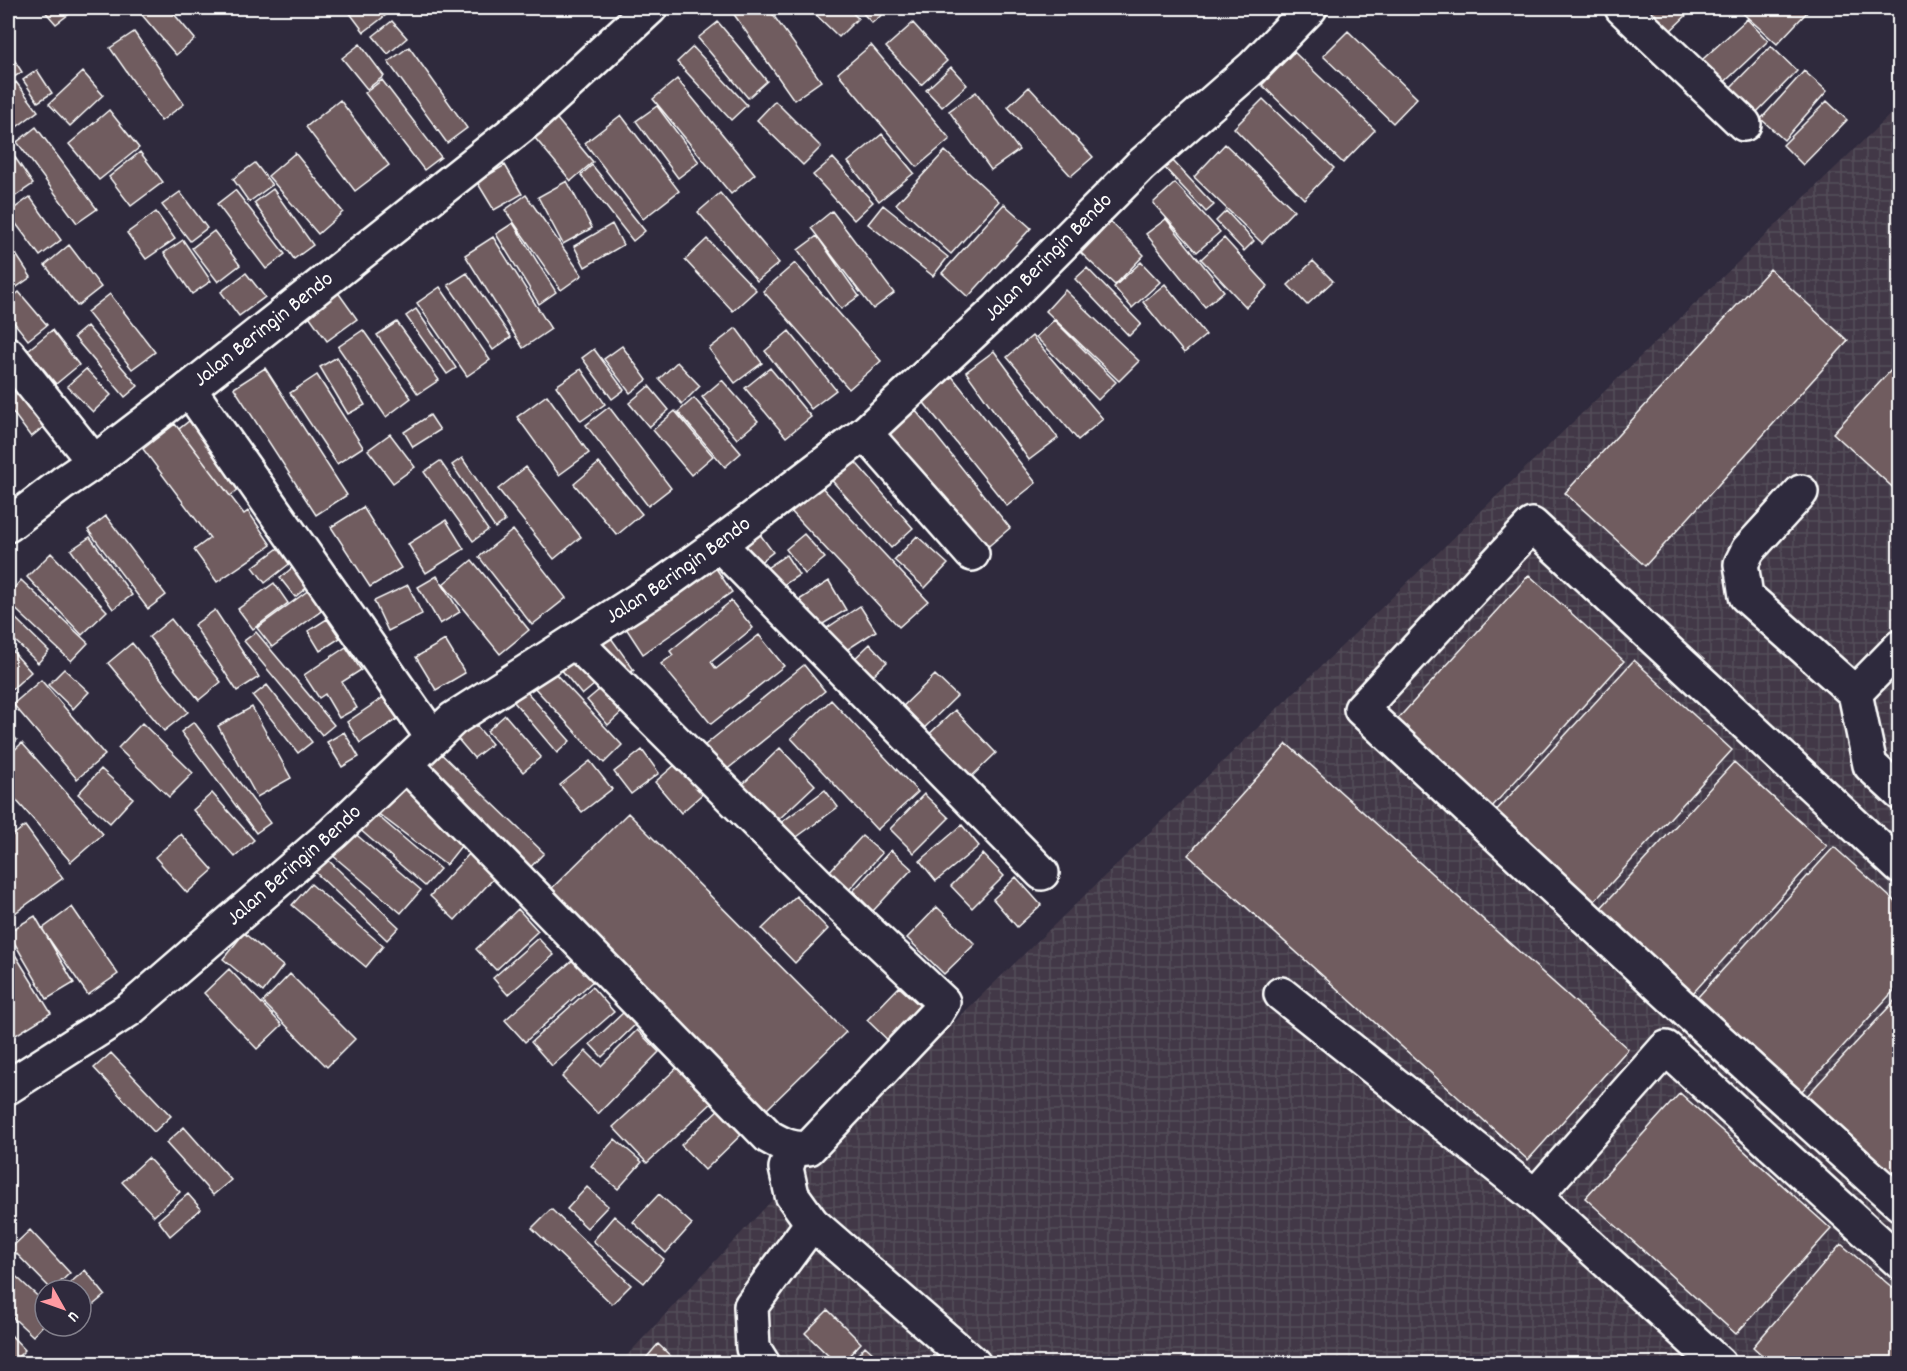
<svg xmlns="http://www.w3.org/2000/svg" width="1907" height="1371" viewBox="0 0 1907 1371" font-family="Dekko,sans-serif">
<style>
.industrial{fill:url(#industrial-grid)}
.building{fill:#705c5e;stroke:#fff;stroke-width:1.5}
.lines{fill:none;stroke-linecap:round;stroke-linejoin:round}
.minor-casing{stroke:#fff;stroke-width:38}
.minor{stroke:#2f2a3d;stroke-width:33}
.labels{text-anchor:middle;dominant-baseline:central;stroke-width:5;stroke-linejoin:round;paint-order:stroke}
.street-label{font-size:22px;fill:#fff;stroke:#2f2a3d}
</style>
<defs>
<pattern id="industrial-grid" width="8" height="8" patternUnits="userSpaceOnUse" patternTransform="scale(1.5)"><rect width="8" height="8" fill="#423947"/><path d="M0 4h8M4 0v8" fill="none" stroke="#554d59"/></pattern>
</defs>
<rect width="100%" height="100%" fill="#2f2a3d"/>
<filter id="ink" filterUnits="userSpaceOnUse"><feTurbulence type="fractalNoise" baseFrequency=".0167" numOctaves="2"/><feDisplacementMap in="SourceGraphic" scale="12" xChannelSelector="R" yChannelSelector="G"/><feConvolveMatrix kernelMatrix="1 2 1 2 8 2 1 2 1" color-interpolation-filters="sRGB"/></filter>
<g filter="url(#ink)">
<path class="industrial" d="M1899,106V1363L619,1364L789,1182Z"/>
<path class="building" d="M42,8H77L56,24Z
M136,8H169L195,39L176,55Z
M346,8H386L390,12L364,32Z
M742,8H768L821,81L794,100L733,13Z
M809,8H847L858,18L839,37Z
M858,8H890L872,23Z
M1655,8H1694L1666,35L1647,16Z
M1737,8H1811L1777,44Z
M1747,19L1768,41L1715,91L1693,68Z
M392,21L407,38L388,54L373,36Z
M718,22L767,81L748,98L698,38Z
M913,23L947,61L921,85L886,47Z
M1348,31L1417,98L1393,123L1323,56Z
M134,32L184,104L161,121L110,48Z
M360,44L384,76L367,89L342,58Z
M871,45L950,139L917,167L838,73Z
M1771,46L1797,71L1755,114L1729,89Z
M409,47L467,128L447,143L388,62Z
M693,47L747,105L731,120L677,62Z
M1294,52L1375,130L1343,163L1262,85Z
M11,55L22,72L8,81V57Z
M951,67L967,85L942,107L926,90Z
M37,70L52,93L38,102L23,80Z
M1804,71L1827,91L1784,140L1761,119Z
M83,72L103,95L70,126L49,104Z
M677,79L755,174L731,194L653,99Z
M382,80L441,157L424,170L365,93Z
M16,82L38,111L10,132L8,129V88Z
M1029,87L1093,157L1071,176L1008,107Z
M976,92L1019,150L991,170L949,111Z
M1263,99L1334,168L1304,199L1234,128Z
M340,100L389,165L355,191L306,127Z
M775,101L821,147L803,165L757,120Z
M1827,101L1847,120L1803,165L1783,145Z
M657,106L699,162L678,178L636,121Z
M109,110L139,148L99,180L69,144Z
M552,113L593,162L571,181L530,132Z
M621,115L679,191L643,219L585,143Z
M36,127L97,209L77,223L17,142Z
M882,134L914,173L879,201L848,162Z
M1225,144L1294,210L1262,243L1194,177Z
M8,147L33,184L8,201Z
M945,151L999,201L951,254L896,204Z
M140,152L163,182L131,206L109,177Z
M295,153L343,212L318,234L268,176Z
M833,158L873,202L854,220L813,175Z
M1173,161L1214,205L1206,212L1165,168Z
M255,163L272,185L249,202L233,179Z
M505,165L522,194L494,210L477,182Z
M592,165L645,231L633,241L581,175Z
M567,181L592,228L563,244L538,197Z
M1175,183L1220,232L1197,252L1153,203Z
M273,189L313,245L294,259L254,203Z
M235,190L285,254L266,269L217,204Z
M180,192L207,228L190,241L162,205Z
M720,193L779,263L757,281L698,212Z
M526,195L582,275L561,290L505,210Z
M30,197L61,240L40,256L8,213Z
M1004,204L1031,228L968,297L942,273Z
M883,205L948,257L933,276L868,224Z
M832,211L894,293L873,309L811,228Z
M1226,211L1254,241L1244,251L1216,221Z
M156,212L175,239L146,259L127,233Z
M1166,219L1224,291L1205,307L1146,234Z
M1111,222L1144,255L1115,285L1081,253Z
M513,223L556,292L539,304L496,234Z
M612,224L623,245L585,267L574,246Z
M214,231L240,265L218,282L192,248Z
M817,236L859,296L841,309L798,250Z
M493,237L551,329L523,348L465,255Z
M1224,238L1268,286L1246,307L1201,259Z
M707,239L756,290L733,311L685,260Z
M183,240L211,281L192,294L164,253Z
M8,242L31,277L8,293Z
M69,245L101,287L77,306L45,265Z
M1313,261L1333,281L1307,305L1288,285Z
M1141,262L1160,282L1132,308L1114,287Z
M795,263L881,361L849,389L763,291Z
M1087,268L1141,324L1129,336L1075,279Z
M1770,269L1848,341L1645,566L1565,493Z
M246,273L265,297L239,316L221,292Z
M467,273L511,337L493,350L448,285Z
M1165,284L1206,335L1184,353L1143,302Z
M440,287L490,360L467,376L417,303Z
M1065,290L1139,361L1119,381L1046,311Z
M337,291L357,319L327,341L307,313Z
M19,292L47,325L28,340L8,315V301Z
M110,294L155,352L132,369L87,312Z
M416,309L456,368L447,374L406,316Z
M1054,320L1116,382L1098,400L1036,337Z
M397,322L439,380L418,394L377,335Z
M87,326L138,386L125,397L74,337Z
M736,328L762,363L735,383L709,349Z
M52,330L79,365L56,384L28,350Z
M363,330L411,398L386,417L338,347Z
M789,331L836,390L811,409L765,351Z
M1032,336L1103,419L1078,440L1007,357Z
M622,346L647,380L630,393L604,359Z
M594,349L624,390L612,399L582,358Z
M994,351L1058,438L1029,460L966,372Z
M337,357L365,405L348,414L320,367Z
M8,362L52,420L31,437L8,406Z
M677,362L700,386L682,404L659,379Z
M943,365L1036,483L1007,506L913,389Z
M1894,367L1900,372V494L1833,433Z
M265,368L347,495L316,515L234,388Z
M770,368L811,417L786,437L745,388Z
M86,369L111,395L93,412L67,386Z
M581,369L605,404L581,421L556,386Z
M317,375L363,447L337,464L290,393Z
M722,380L758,421L737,439L702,397Z
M649,386L669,410L649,427L629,403Z
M547,395L589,453L559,475L517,417Z
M694,398L741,453L725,467L678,412Z
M908,401L1010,528L984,550L881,423Z
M609,407L671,488L648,506L586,425Z
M675,411L713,456L691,475L653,430Z
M199,413L251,480L230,496L179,429Z
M430,415L440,430L413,447L404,432Z
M175,424L244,514L248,511L271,545L217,582L194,550L210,538L143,449Z
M390,434L415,467L393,483L368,450Z
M851,457L913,528L891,548L828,476Z
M462,458L505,521L495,528L452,465Z
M440,461L488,530L473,541L424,472Z
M599,463L642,514L617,535L574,484Z
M526,467L581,537L554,559L498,489Z
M817,482L928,601L899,627L789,509Z
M363,507L401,568L370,587L331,527Z
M106,516L166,595L148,609L88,530Z
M446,520L464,549L426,573L408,544Z
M756,529L773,552L750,570L733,547Z
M513,530L566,598L532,625L479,557Z
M804,534L825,558L805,574L786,549Z
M917,536L948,564L925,588L894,560Z
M90,537L132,595L113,609L71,550Z
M281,546L293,561L265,583L253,567Z
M51,553L107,611L82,635L27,577Z
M786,555L799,575L771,593L758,574Z
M472,560L529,630L500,654L443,584Z
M299,562L315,581L295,597L280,578Z
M713,564L732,592L643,654L624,625Z
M1529,575L1624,661L1490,809L1395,722Z
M437,576L460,612L440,624L418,587Z
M21,580L88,643L71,661L8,602V595Z
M829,581L846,610L808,633L791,605Z
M274,583L288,603L253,629L238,609Z
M408,585L422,614L388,631L374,601Z
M313,587L328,606L272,647L257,628Z
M731,601L753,628L711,662L716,669L759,635L784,666L711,724L661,664L673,655L670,651Z
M860,606L876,631L834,658L818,634Z
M215,610L259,677L237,691L194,625Z
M8,611L49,651L38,663L8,634Z
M171,619L221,682L199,700L149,637Z
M327,619L340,638L320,651L308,631Z
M606,631L634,670L619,681L590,642Z
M256,632L334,725L322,735L244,641Z
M445,640L465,673L436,690L416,657Z
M132,643L188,712L164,731L108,663Z
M870,644L887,662L868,680L851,662Z
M8,646L31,672L10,691L8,688Z
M346,647L361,670L342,682L357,708L339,718L325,694L319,698L304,675Z
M575,648L600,680L582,695L556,663Z
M1634,660L1732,750L1592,904L1493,814Z
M804,665L825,691L720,775L700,749Z
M64,669L89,692L73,709L48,685Z
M551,669L622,745L604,763L533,686Z
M935,675L957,696L915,737L893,716Z
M41,680L105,755L77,779L13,704Z
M606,684L626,708L608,725L587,700Z
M267,685L312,742L298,753L253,696Z
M526,691L570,741L557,753L514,702Z
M387,695L402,716L360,743L347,722Z
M831,700L918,792L877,830L791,738Z
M252,707L291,778L257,797L218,726Z
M955,710L996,753L967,781L925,738Z
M505,715L541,757L523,772L487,731Z
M470,718L492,744L474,758L452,732Z
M194,722L270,823L256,833L181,732Z
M142,723L193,773L169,797L118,748Z
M8,730L17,740L8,750Z
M344,732L359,757L342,767L327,742Z
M22,743L103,834L71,862L8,791V756Z
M1287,744L1628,1049L1528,1160L1188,855Z
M432,745L544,853L525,873L413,765Z
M780,748L815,785L778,820L743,784Z
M642,750L659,773L631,794L614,772Z
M682,759L708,789L681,813L655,782Z
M590,761L612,789L582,812L560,785Z
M1734,762L1827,846L1693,993L1600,909Z
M101,769L133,798L110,823L78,794Z
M398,782L469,836L446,865L376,812Z
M825,790L838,807L794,839L782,822Z
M212,793L254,840L235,857L193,810Z
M924,794L949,818L914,853L890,829Z
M372,811L440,869L425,886L358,828Z
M628,813L846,1032L764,1112L547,893Z
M345,825L421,890L401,913L325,849Z
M962,825L979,846L936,881L920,861Z
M25,826L63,878L8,918V839Z
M181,834L213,870L187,893L155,857Z
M862,836L882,853L848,891L828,873Z
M1834,847L1900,906V984L1801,1092L1697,998Z
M891,850L912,869L873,911L853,891Z
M470,853L495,877L455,920L430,896Z
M983,854L1004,876L972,908L951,886Z
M327,859L399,927L387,940L315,872Z
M1016,877L1041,905L1017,927L993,899Z
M311,884L383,946L366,967L292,905Z
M796,896L828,929L795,963L762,929Z
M72,907L118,974L88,995L42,929Z
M937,907L975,944L944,974L907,938Z
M518,909L538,931L496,970L476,949Z
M35,916L74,983L47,999L8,932Z
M244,933L283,966L263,992L223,959Z
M538,938L554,955L508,995L493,978Z
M8,943L51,1013L8,1040Z
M574,959L593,981L525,1042L505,1020Z
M229,969L282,1025L257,1049L204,993Z
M290,974L355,1039L327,1067L263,1002Z
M592,987L614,1012L552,1066L531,1042Z
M899,987L930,1015L898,1050L867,1020Z
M1900,995V1184L1805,1098Z
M624,1012L636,1024L602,1057L590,1044Z
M637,1030L659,1052L598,1114L562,1077L586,1051L601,1066Z
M111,1053L171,1116L154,1132L94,1068Z
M680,1065L714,1101L647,1163L613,1127Z
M1680,1093L1831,1229L1736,1334L1585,1198Z
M723,1105L747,1129L705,1170L681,1145Z
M184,1127L231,1180L213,1195L166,1143Z
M615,1139L642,1162L618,1189L591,1166Z
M148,1158L180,1192L154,1216L122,1182Z
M587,1187L608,1206L587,1228L567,1209Z
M188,1194L201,1209L170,1236L158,1220Z
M659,1194L692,1224L666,1253L633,1222Z
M551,1209L631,1285L612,1304L532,1228Z
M614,1216L664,1259L644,1283L593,1241Z
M30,1230L70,1273L52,1290L11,1248Z
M1841,1244L1900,1294V1364H1772L1753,1347Z
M8,1269L45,1303V1323L33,1336L8,1313Z
M85,1270L105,1295L81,1315V1290H62Z
M828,1310L861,1343L841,1364H837L805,1333Z
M8,1332L25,1350L11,1364H8Z
M658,1344L679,1364H641Z
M865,1346L885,1364H850Z"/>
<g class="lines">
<defs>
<g id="minor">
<path d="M1622,8L1744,124"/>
<path d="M8,354L94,462"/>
<path d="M189,389L433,738"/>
<path d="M865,433L972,554"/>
<path d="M1801,492L1748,550L1741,564L1746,596L1855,693L1870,765L1900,793"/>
<path id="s1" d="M8,525L63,483L94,462L189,389L530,119L650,8"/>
<path d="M719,544L1042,873"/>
<path d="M1855,693L1900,647"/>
<path d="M406,764L769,1137C783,1145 793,1150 809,1148L935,1015L943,1002L821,887L575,641"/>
<path d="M1900,867L1532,525L1361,709L1692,1016L1900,1204"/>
<path d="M1281,994L1535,1196L1719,1364"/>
<path id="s2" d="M8,1087L130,1009L333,833L453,719L662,585L719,544L865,433L998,309L1140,166L1253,67L1310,8"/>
<path d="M793,1148L786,1168L792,1195L812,1223L974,1364"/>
<path d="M1535,1196L1666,1048L1900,1262"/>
<path d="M763,1364L753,1348L751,1306L812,1223"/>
</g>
</defs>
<use href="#minor" class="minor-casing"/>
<use href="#minor" class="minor"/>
</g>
</g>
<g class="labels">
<g class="street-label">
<text stroke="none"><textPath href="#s2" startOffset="1335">Jalan Beringin Bendo</textPath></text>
<text stroke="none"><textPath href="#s1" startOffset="322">Jalan Beringin Bendo</textPath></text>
<text stroke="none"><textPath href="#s2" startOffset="849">Jalan Beringin Bendo</textPath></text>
<text stroke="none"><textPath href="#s2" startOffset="363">Jalan Beringin Bendo</textPath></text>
</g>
</g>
<rect width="1907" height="1371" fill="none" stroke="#2f2a3d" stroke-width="30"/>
<rect x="15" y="15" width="1877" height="1341" fill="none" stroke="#fff" stroke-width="2" filter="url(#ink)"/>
<g transform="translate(63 1308) rotate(130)"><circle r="28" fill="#2f2a3d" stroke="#827f8b" stroke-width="1.5"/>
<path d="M0-4.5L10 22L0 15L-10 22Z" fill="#ff9aa2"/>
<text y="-9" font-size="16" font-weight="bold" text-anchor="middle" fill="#ffffff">U</text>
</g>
</svg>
